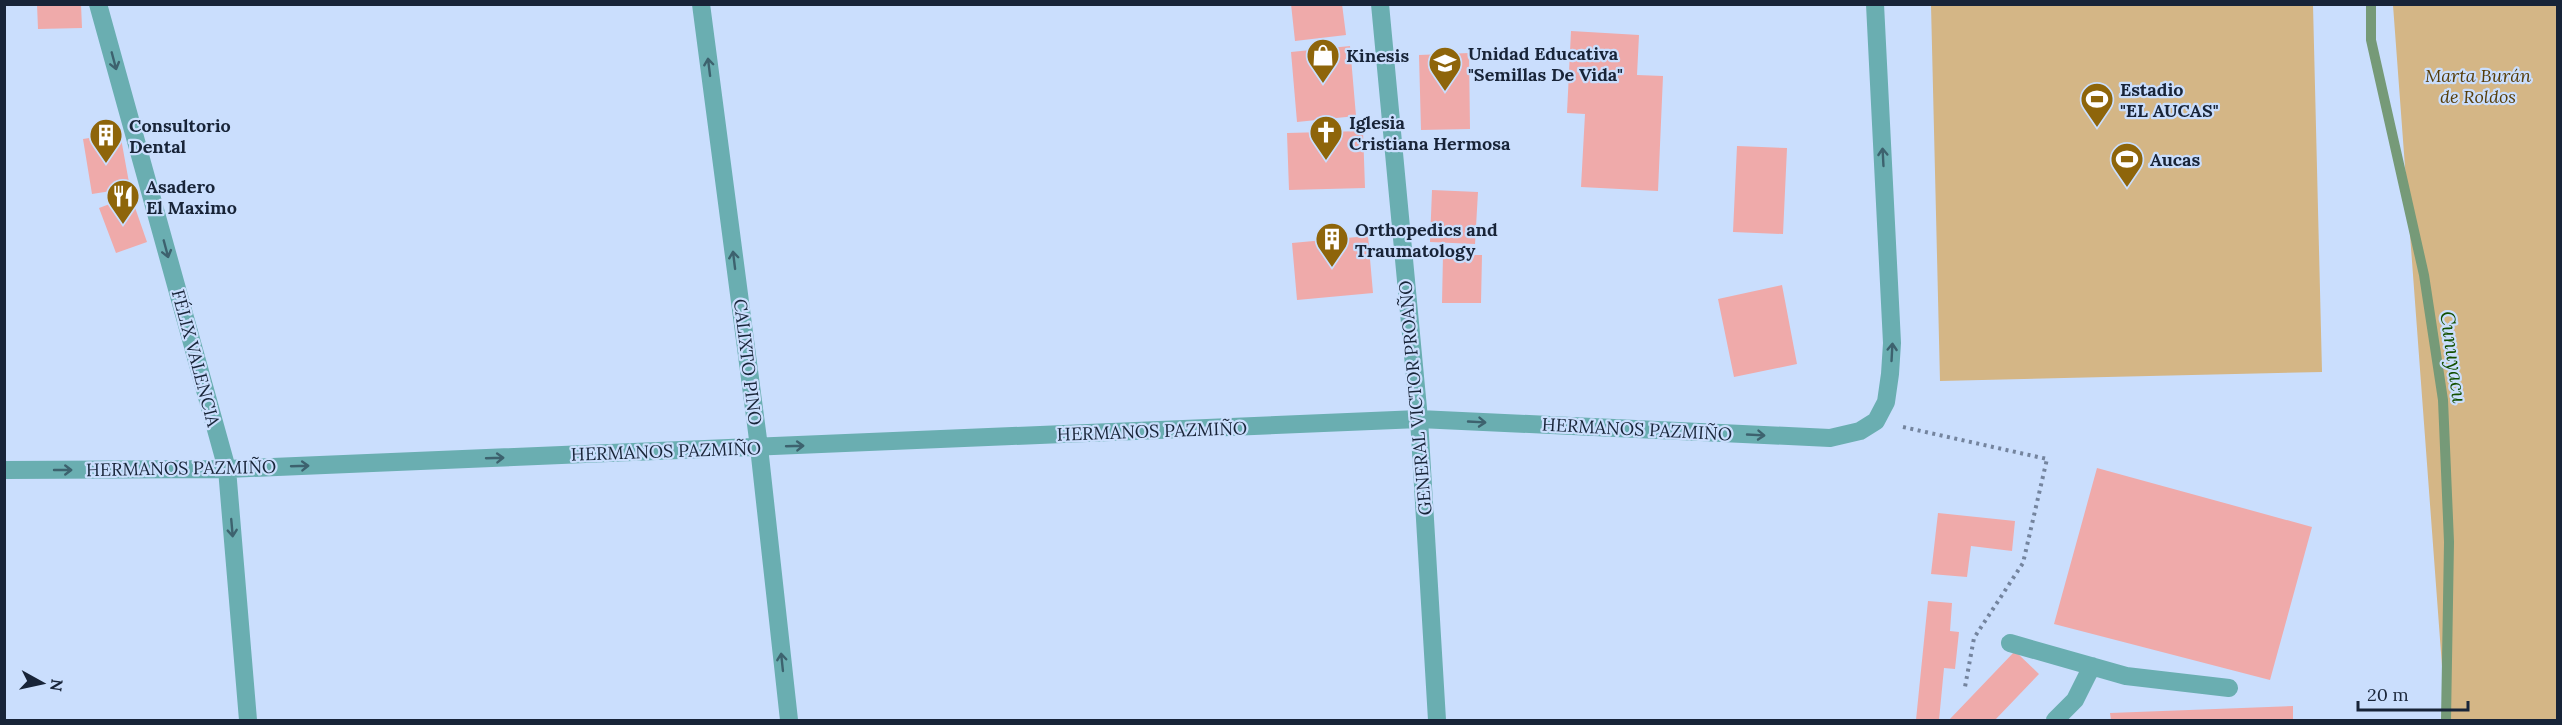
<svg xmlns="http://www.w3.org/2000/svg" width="2562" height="725" viewBox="0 0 2562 725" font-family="Lora,serif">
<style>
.green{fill:#d4b686}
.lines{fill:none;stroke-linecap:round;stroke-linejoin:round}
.stream{stroke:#769a78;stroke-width:10}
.building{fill:#efaaaa}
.path{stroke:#74849e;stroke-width:4;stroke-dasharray:3 4.5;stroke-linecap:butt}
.minor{stroke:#6aaeb1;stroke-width:18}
.oneway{stroke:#3d626e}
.labels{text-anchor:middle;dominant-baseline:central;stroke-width:4.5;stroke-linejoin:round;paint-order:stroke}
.poi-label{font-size:18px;font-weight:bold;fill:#182438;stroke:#cadefd;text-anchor:start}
.park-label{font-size:18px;font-style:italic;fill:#563c07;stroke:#cadefd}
.street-label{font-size:18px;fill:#182438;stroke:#cadefd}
.water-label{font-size:20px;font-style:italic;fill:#134f00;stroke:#cadefd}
</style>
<rect width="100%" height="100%" fill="#cadefd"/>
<path class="green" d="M1931,5H2313L2322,372L1940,381Z
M2393,5H2557V720H2446Z"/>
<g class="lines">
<path class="stream" d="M2371,4V40L2424,275L2443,400L2449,542L2446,720"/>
</g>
<path class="building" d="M37,4H81L82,28L38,29Z
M1291,4H1342L1346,35L1295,41Z
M1571,31L1639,35L1637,75L1663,76L1658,191L1581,187L1585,114L1567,113Z
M1350,46L1356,116L1297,122L1291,52Z
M1469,53L1470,129L1421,130L1419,55Z
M1363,131L1365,188L1289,190L1287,133Z
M120,133L130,188L92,194L83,139Z
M1737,146L1787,148L1783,234L1733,232Z
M1432,190L1478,192L1475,244L1430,242Z
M131,196L147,242L116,253L99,208Z
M1368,236L1373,293L1297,300L1292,243Z
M1443,255H1482L1481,303H1442Z
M1782,285L1797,364L1734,377L1718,299Z
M2097,468L2312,527L2270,680L2054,624Z
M1938,513L2015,521L2012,551L1971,546L1967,577L1931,574Z
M1928,601L1952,603L1950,631L1959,632L1955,669L1944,668L1939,720H1916Z
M2015,651L2039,674L1995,720H1949Z
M2293,706V720H2111L2110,713Z"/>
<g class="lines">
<path class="path" d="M1903,427L2047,459L2023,563L1974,638L1965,687"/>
<path class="minor" d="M98,4L227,469L248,720
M701,4L759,447L789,720
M1380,4L1419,419L1437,720
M4,470L227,469L1419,419L1830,438L1860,431L1876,421L1886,402L1890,374L1892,343L1875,4
M2010,643L2126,676L2229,688
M2055,720L2075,700L2092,666"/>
</g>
<defs><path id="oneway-shaft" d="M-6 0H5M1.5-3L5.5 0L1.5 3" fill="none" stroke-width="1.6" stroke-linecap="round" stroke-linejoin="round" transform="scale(1.5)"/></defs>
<g class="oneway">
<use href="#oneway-shaft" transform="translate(114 61) rotate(75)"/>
<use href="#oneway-shaft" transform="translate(709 67) rotate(-97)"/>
<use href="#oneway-shaft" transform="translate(1883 157) rotate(-93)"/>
<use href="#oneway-shaft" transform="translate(166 249) rotate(75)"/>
<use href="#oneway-shaft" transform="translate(734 260) rotate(-97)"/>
<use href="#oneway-shaft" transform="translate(1892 352) rotate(-87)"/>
<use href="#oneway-shaft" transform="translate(1477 422) rotate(3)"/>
<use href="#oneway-shaft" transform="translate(1756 435) rotate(3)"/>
<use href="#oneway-shaft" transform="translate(795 446) rotate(-2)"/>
<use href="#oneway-shaft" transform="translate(495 458) rotate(-2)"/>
<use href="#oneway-shaft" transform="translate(300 466) rotate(-2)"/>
<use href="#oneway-shaft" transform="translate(63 470)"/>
<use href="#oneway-shaft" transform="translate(232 528) rotate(85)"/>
<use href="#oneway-shaft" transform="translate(782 662) rotate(-96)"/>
</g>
<defs>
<symbol id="shop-pin" viewBox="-11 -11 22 30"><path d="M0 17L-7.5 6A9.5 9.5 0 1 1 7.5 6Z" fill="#8e650a" stroke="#cadefd"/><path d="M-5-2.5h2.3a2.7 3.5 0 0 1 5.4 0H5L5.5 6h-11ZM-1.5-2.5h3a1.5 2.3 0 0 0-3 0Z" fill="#fff"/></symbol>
<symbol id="school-pin" viewBox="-11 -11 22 30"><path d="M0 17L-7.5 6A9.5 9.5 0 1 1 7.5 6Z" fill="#8e650a" stroke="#cadefd"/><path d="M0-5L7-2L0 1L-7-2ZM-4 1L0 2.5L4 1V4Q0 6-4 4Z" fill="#fff"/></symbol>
<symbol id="stadium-pin" viewBox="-11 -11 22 30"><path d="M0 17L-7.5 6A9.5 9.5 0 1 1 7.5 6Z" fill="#8e650a" stroke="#cadefd"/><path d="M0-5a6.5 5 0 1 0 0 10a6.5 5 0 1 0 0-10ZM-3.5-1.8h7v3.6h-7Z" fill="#fff"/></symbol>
<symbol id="church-pin" viewBox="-11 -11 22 30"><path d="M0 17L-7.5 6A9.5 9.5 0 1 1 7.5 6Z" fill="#8e650a" stroke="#cadefd"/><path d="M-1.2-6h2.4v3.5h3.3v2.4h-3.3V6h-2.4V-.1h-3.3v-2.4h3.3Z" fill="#fff"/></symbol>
<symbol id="building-pin" viewBox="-11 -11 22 30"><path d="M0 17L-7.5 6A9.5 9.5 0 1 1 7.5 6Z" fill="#8e650a" stroke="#cadefd"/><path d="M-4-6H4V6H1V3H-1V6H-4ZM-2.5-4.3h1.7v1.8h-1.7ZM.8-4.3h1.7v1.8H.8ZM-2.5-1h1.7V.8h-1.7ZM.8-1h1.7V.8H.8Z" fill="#fff"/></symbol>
<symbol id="restaurant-pin" viewBox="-11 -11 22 30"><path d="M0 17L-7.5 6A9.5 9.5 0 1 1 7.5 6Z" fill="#8e650a" stroke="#cadefd"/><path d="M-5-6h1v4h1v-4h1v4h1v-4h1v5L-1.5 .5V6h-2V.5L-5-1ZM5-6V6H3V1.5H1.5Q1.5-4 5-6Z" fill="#fff"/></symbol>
</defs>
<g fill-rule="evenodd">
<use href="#shop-pin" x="1304" y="36" width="38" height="52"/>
<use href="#school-pin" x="1426" y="44" width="38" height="52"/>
<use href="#stadium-pin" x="2078" y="80" width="38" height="52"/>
<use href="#church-pin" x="1307" y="113" width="38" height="52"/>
<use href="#building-pin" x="87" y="116" width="38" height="52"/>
<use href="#stadium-pin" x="2108" y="140" width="38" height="52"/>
<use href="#restaurant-pin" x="104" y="177" width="38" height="52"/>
<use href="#building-pin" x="1313" y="220" width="38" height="52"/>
</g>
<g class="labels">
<g class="poi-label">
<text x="1468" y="53">Unidad Educativa<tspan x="1468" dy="21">"Semillas De Vida"</tspan></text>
<text x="1346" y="55">Kinesis</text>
<text x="2120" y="89">Estadio<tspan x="2120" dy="21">"EL AUCAS"</tspan></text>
<text x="1349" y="122">Iglesia<tspan x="1349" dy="21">Cristiana Hermosa</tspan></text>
<text x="129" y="125">Consultorio<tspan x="129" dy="21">Dental</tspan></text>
<text x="2150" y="159">Aucas</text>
<text x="146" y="186">Asadero<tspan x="146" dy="21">El Maximo</tspan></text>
<text x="1355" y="229">Orthopedics and<tspan x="1355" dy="21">Traumatology</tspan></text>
</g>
<g class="park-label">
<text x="2478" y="75">Marta Burán<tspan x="2478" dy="21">de Roldos</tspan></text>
</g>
<g class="street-label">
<text transform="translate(196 358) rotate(75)">FÉLIX VALENCIA</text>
<text transform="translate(748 362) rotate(83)">CALIXTO PINO</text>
<text transform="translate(1415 398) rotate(-95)">GENERAL VICTOR PROAÑO</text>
<text transform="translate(1637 429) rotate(3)">HERMANOS PAZMIÑO</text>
<text transform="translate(1152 431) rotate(-2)">HERMANOS PAZMIÑO</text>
<text transform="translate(666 451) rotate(-2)">HERMANOS PAZMIÑO</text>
<text transform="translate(181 468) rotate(-1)">HERMANOS PAZMIÑO</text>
</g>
<g class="water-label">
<text transform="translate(2454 357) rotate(82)">Cunuyacu</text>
</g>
</g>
<rect width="2562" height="725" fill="none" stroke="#182438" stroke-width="12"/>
<g transform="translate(42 683) rotate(98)" stroke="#cadefd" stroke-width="4.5" paint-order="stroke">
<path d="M0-4.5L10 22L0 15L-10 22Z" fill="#182438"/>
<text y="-9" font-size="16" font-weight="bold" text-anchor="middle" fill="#182438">N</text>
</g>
<path d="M2358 701v9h110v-9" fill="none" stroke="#182438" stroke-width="3"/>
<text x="2367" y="701" font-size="18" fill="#182438" stroke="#cadefd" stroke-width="4.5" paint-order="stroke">20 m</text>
</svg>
